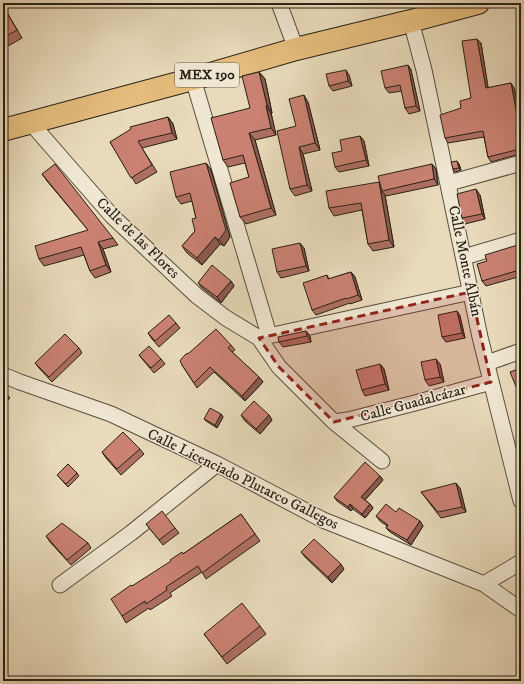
<svg xmlns="http://www.w3.org/2000/svg" width="524" height="684" viewBox="0 0 524 684" font-family="'IM FELL DW Pica',serif">
<style>
.lines{fill:none;stroke-linecap:round;stroke-linejoin:round}
.minor-casing{stroke:#584f40;stroke-width:17}
.primary-casing{stroke:#282117;stroke-width:24}
.minor{stroke:#f0e7d2;stroke-width:15}
.primary{stroke:#e4bd7d;stroke-width:22}
.wall{fill:#ae6f62;stroke:#282117}
.shaded-wall{fill:#8d5a50;stroke:#282117}
.building{fill:#ca8172;stroke:#282117}
.marked{fill:#8f2418;fill-opacity:0.2;stroke:#8f2418;stroke-width:3;stroke-dasharray:8 5;stroke-linejoin:round}
.labels{text-anchor:middle;dominant-baseline:central;stroke-width:3;stroke-linejoin:round;paint-order:stroke}
.shield{fill:#f0e7d2;stroke:#645c4f;stroke-width:1}
.shield-label{font-size:14px;font-weight:bold;fill:#282117}
.street-label{font-size:15px;fill:#282117;stroke:#f0e7d2}
</style>
<rect width="100%" height="100%" fill="#e8daba"/>
<filter id="stains"><feTurbulence type="fractalNoise" baseFrequency=".005" numOctaves="4"/><feColorMatrix values="0 0 0 0 .2 0 0 0 0 .09 0 0 0 0 .02 0 0 0 .5 -.17"/></filter>
<radialGradient id="worn" r=".72"><stop offset=".6" stop-color="#630" stop-opacity="0"/><stop offset="1" stop-color="#630" stop-opacity=".3"/></radialGradient>
<g class="lines">
<defs>
<path id="minor" d="M279,3L296,49
M411,21L424,70L480,337L521,501
M193,79L269,335
M30,122L112,216L197,296L226,318L259,338L471,292
M449,183L521,163
M464,257L521,240
M259,338L279,367L334,422L382,461
M487,363L521,351
M3,375L20,382L111,414L217,464L323,520L484,584L521,610
M334,422L348,420L415,403L491,382
M484,584L521,562
M60,585L131,533L217,464"/>
<path id="primary" d="M3,130L193,79L296,49L411,21L478,3"/>
</defs>
<use href="#minor" class="minor-casing"/>
<use href="#primary" class="primary-casing"/>
<use href="#minor" class="minor"/>
<use href="#primary" class="primary"/>
</g>
<path class="wall" d="M3,6L8,14L22,38L3,49Z
M481,43L488,88L511,83L514,88L521,119V154H519L491,162L488,157L484,137L448,143L445,138L461,108L471,98Z
M408,65L411,70L420,111L409,114L405,108L402,91L389,93L385,88Z
M259,72L265,79L272,113H271L276,135L255,140L276,215L246,224L240,217L249,177L245,163L228,167L223,160L250,108Z
M349,75L352,86L333,91L329,86Z
M308,102L320,150L303,154L312,191L295,196L290,189L296,126Z
M168,117L173,124L177,139L142,148L157,172L136,184L110,142Z
M360,136L364,141L369,166L339,172L335,167L342,151Z
M206,163L211,170L230,237L224,246L220,244L202,265L187,253L182,246L195,231L196,218L192,201L181,204L176,197Z
M432,164L436,169L438,185L386,196L385,195L394,247L373,251L368,244L362,210L334,216L329,208L380,184Z
M459,164L461,170L455,172L453,169Z
M42,174L113,238L118,245L103,249L111,272L95,278L90,271L84,255L44,266L39,259L88,230L47,181Z
M480,195L485,219L465,224L462,218Z
M521,244L518,277L486,286L482,281L487,261Z
M304,248L309,271L281,278L277,272Z
M351,272L355,277L362,300L350,304V303L316,315L312,310L327,275L329,279Z
M231,281L234,286L221,303L202,288L198,283Z
M457,311L460,316L465,338L446,342L442,337Z
M176,323L180,328L159,347L152,339L148,333Z
M306,331L310,336L311,342L283,347L279,342Z
M231,345L235,350L232,352L259,377L263,382L245,401L214,372L197,388L182,365Z
M79,348L82,353L52,382L39,368L35,363Z
M139,355L161,359L165,364L154,373L143,360Z
M380,364L384,369L389,390L365,396L362,390Z
M440,364L444,382L429,386L425,380Z
M3,389L6,393L10,398L3,405Z
M221,414L223,417L217,428L206,421L204,419Z
M241,415H269L272,420L260,434L245,421Z
M140,449L144,454L121,475L106,458L102,452Z
M77,473L79,476L68,487L57,475Z
M380,476L383,480L365,500L370,504L373,508L365,518L353,509L351,511L337,501L334,497Z
M460,488L466,512L441,518L421,492Z
M396,512L420,521L423,526L411,545L390,532L386,528L387,526L380,521L376,516Z
M241,514L260,541L206,579L202,572L170,593L172,596L150,610L149,608L126,623L122,616L183,554Z
M146,524L175,528L179,533L163,545Z
M46,536L88,543L91,548L71,565L50,542Z
M301,552L344,569L332,583L305,557Z
M260,626L266,634L227,664L204,634Z"/>
<path class="shaded-wall" d="M477,39L481,43L489,93L486,88Z
M408,65L411,70L420,111L416,106Z
M346,70L349,75L352,86L348,81Z
M259,72L265,79L272,113L267,105Z
M511,83L514,88L521,121L518,120Z
M304,95L308,102L320,150L315,143Z
M266,106L271,113L276,135L271,128Z
M168,117L173,124L177,139L172,133Z
M249,133L255,140L276,215L271,208Z
M360,136L364,141L369,166L366,160Z
M299,147L303,154L312,191L307,185Z
M457,161L459,164L461,170L459,168Z
M206,163L211,170L230,237L224,246L219,240Z
M432,164L436,169L438,185L434,179Z
M379,182L384,189L382,191L385,195L394,247L389,240Z
M476,189L480,195L485,219L482,214Z
M215,237L220,244L202,265L197,258Z
M98,242L103,249L111,272L106,265Z
M300,243L304,248L309,271L306,266Z
M351,272L355,277L362,300L358,295Z
M231,281L234,286L221,303L217,297Z
M457,311L460,316L465,338L462,333Z
M306,331L310,336L311,342L307,336Z
M436,359L440,364L444,382L440,377Z
M380,364L384,369L389,390L385,384Z
M259,377L263,382L245,401L242,396Z
M221,414L223,417L217,428L215,425Z
M269,415L272,420L260,434L256,429Z
M380,476L383,480L364,501L361,497Z
M456,483L460,488L466,512L462,507Z
M350,504L353,509L351,511L348,507Z
M370,504L373,508L365,518L362,514Z
M420,521L423,526L411,545L407,540Z
M341,564L344,569L332,583L328,577Z"/>
<path class="building" d="M3,6L17,30L3,38Z
M477,39L486,88L511,83L518,120L521,119V150H516L488,157L483,131L445,138L440,115L461,108L460,101L471,98L462,41Z
M408,65L416,106L405,108L400,85L385,88L381,71Z
M346,70L348,81L329,86L326,74Z
M259,72L267,105L266,106L271,128L249,133L271,208L240,217L230,183L249,177L243,155L223,160L211,118L250,108L242,76Z
M304,95L315,143L299,147L307,185L290,189L277,131L296,126L289,99Z
M168,117L172,133L138,141L152,165L131,178L110,142L131,129L130,127Z
M360,136L366,160L335,167L332,153L342,151L340,140Z
M457,161L459,168L453,169L451,162Z
M206,163L226,230L219,240L215,237L197,258L182,246L195,231L192,219L196,218L190,193L176,197L170,172Z
M55,164L113,238L98,242L106,265L90,271L81,247L39,259L35,246L88,230L42,174Z
M432,164L434,179L382,191L378,176Z
M379,182L389,240L368,244L361,203L329,208L326,191Z
M476,189L482,214L462,218L457,194Z
M300,243L306,266L277,272L272,249Z
M521,244V288L516,271L482,281L477,264L487,261L485,255Z
M212,265L231,281L217,297L198,283Z
M351,272L358,295L347,299L346,298L312,310L303,283L327,275L328,279Z
M457,311L462,333L442,337L438,315Z
M169,315L176,323L155,341L148,333Z
M216,329L231,345L228,348L259,377L242,396L210,367L194,383L182,365L180,361L182,358L186,354L189,353Z
M306,331L307,336L279,342L278,337Z
M65,334L79,348L49,377L35,363Z
M149,346L161,359L151,368L139,355Z
M436,359L440,377L425,380L421,362Z
M380,364L385,384L362,390L356,370Z
M521,368V396H520L510,372Z
M3,389L6,393L3,396Z
M254,401L269,415L256,429L241,415Z
M210,408L221,414L215,425L204,419Z
M123,432L140,449L117,469L102,452Z
M365,462L380,476L361,497L370,504L362,514L350,504L348,507L334,497Z
M68,464L77,473L66,484L57,475Z
M456,483L462,507L438,512L421,492Z
M386,504L396,512L399,508L420,521L407,540L386,528L388,525L376,516Z
M162,511L175,528L159,540L146,524Z
M241,514L255,534L202,573L198,566L166,587L167,590L146,604L145,601L122,616L111,599L131,585L132,586L171,561L170,560L182,552L183,554Z
M62,523L88,543L67,560L46,536Z
M314,539L341,564L328,577L301,552Z
M242,603L260,626L222,657L204,634Z"/>
<path class="marked" d="M471,292L491,382L334,422L279,367L259,338Z"/>
<g class="labels">
<rect class="shield" x="175" y="63" width="64" height="24" rx="3"/>
<g class="shield-label">
<text x="207" y="75">MEX 190</text>
</g>
<g class="street-label">
<text transform="translate(138 238) rotate(44)">Calle de las Flores</text>
<text transform="translate(465 261) rotate(78)">Calle Monte Albán</text>
<text transform="translate(413 403) rotate(-15)">Calle Guadalcázar</text>
<text transform="translate(243 479) rotate(26)">Calle Licenciado Plutarco Gallegos</text>
</g>
</g>
<rect width="524" height="684" fill="none" stroke="#e8daba" stroke-width="16"/>
<rect x="4" y="4" width="516" height="676" fill="none" stroke="#282117" stroke-width="2"/>
<rect x="8" y="8" width="508" height="668" fill="none" stroke="#282117"/>
<rect width="100%" height="100%" filter="url(#stains)"/>
<rect width="100%" height="100%" fill="url(#worn)"/>
</svg>
